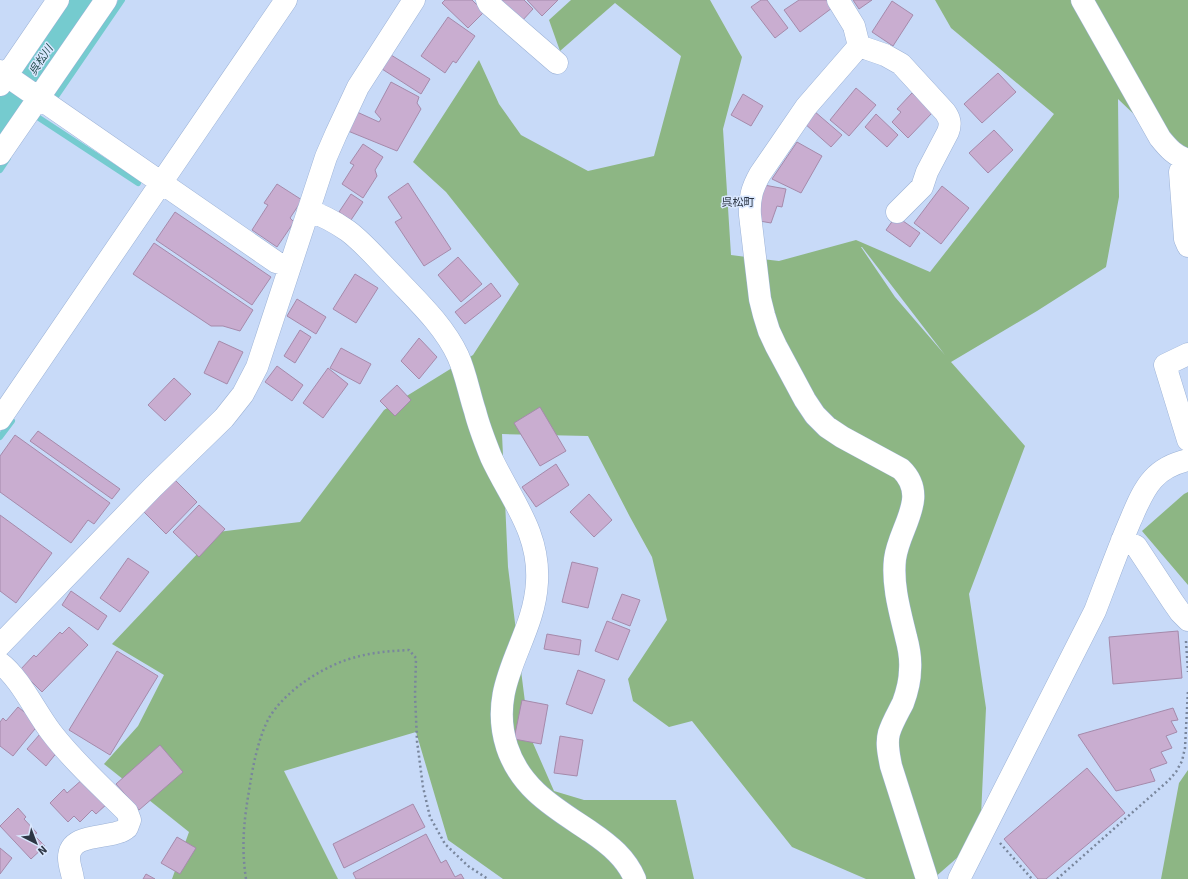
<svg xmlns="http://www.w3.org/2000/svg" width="1188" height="879" viewBox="0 0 1188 879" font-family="Signika,'Noto Sans JP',sans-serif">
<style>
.forest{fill:#8db684;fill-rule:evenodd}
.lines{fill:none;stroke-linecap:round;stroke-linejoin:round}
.stream{stroke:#75cbcf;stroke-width:6}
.river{stroke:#75cbcf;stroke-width:36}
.building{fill:#c9add0;stroke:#a58aab}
.minor-casing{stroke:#9cb2d6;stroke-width:23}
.path{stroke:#79869c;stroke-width:2.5;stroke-dasharray:2 3;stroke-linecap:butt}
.minor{stroke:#fff;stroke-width:22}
.labels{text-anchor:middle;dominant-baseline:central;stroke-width:3;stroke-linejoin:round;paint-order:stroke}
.water-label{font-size:11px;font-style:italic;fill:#21494b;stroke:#d9e7fe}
.neighbourhood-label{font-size:11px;fill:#2d3644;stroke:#d9e7fe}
</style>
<rect width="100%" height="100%" fill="#c8daf8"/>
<path class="forest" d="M571,0H710L742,57L723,129L731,255L779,261L856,240L930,272L1054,114L951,28L935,0H1188V166L1118,99L1119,197L1106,267L1037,311L951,362L1025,446L969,594L986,708L981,816L966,850L933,879H866L792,847L692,721L669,727L633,701L628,679L667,620L652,557L630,517L588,436L502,434L508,567L529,734L554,791L584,800H676L694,879H503L448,840L416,732L284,771L338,879H172L189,832L104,764L138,726L164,675L112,644L218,532L300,522L384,410L473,355L519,284L446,192L413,162L479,60L499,104L521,135L588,171L654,156L681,56L615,3L560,51L549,20ZM861,247H862L945,355L895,297Z
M1188,492V585L1142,531L1184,494Z
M1188,770V879H1161L1179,783Z"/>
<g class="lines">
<path class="stream" d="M55,98L122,0
M13,101L24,108
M0,102L8,107
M39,118L138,183
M0,170L8,158
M0,437L12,421"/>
<path class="river" d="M0,119L82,0"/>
</g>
<path class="building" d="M445,0H472L484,12L468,28L442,3Z
M498,0H524L533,9L521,22Z
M527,0H558L542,16Z
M761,0H767L788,28L775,38L751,7Z
M799,0H827L832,8L800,32L784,10Z
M853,0H872L859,9Z
M892,1L913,15L893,46L872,32Z
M448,17L475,36L456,63L453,61L445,73L421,56Z
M391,55L430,79L421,94L382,69Z
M998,73L1016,92L982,123L964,104Z
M391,82L419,97L417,103L421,109L397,151L348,131L357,112L379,122L381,119L375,112Z
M856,88L876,105L849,136L830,120Z
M912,93L932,113L908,138L892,122L901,112L897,109Z
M743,94L763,106L751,126L731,115Z
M814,111L842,135L831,147L804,123Z
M876,114L898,135L887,147L865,127Z
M994,130L1013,150L988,173L969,153Z
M797,142L822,156L801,193L772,179Z
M363,144L383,157L375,170L377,176L363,198L342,184L354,165L350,163Z
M408,183L451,249L424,266L395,222L402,218L388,197Z
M277,184L302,200L290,218L294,222L277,247L252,230L268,205L264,203Z
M764,185L786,189L782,207L777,206L771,223L754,220Z
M942,186L969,208L941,244L914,223Z
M351,194L363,202L351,220L339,212Z
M175,212L271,277L252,305L156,240Z
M896,216L920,233L910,247L886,230Z
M154,243L253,310L240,331L223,326H211L133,274Z
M458,257L482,284L461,302L438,275Z
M355,274L378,288L356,323L333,309Z
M491,283L501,296L465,324L455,312Z
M297,299L326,317L316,334L287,316Z
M300,330L311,337L295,363L284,356Z
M419,338L437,357L419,379L401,361Z
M219,341L243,352L227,384L204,373Z
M341,348L371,364L360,384L330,368Z
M277,366L303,385L292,401L265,382Z
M328,368L348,384L323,418L303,403Z
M174,378L191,394L165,421L148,405Z
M397,385L411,400L395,416L380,401Z
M540,407L566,451L540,466L514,423Z
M38,431L120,489L112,499L30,441Z
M15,435L110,503L94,524L88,520L71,543L0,492V456Z
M556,464L569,485L536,507L522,487Z
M175,480L197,502L166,534L144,512Z
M589,494L612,520L594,537L570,512Z
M199,505L225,529L199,557L173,532Z
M0,515L52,553L16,603L0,591Z
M128,558L149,572L120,612L100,598Z
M572,562L598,568L588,608L562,602Z
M71,591L107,616L98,630L62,605Z
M622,594L640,600L630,626L612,619Z
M607,621L630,630L618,660L595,651Z
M69,627L88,645L42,692L20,670L34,655L36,657L60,632L62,634Z
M1178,631L1182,678L1113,684L1109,637Z
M547,634L581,640L579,655L544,649Z
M117,651L158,676L110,755L69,730Z
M578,670L605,680L592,714L566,704Z
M522,700L548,705L541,744L514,739Z
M18,707L39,724L13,756L0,746V722L3,718L6,721Z
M1173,708L1178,720L1171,721L1177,732L1166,736L1172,748L1161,752L1167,763L1150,769L1155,781L1116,791L1078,735Z
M40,734L58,751L46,766L27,749Z
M560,736L583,740L577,776L554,773Z
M160,745L183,772L139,810L116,784Z
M1087,768L1125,813L1046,879H1038L1004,839Z
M84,778L108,803L96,814L92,810L80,822L74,816L68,822L50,803L64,789L67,793Z
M413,804L425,827L344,868L333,844Z
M18,808L26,817L24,819L37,833L34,835L45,846L31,859L0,826Z
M426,834L441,863L446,860L455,877L461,874L464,879H356L353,873Z
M177,837L196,848L180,874L161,863Z
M0,848L12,858L0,874Z
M146,874L155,879H143Z"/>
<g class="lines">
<defs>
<path id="minor" d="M487,0L489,4L557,63
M838,0L854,26L859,46
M1082,0L1160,138C1168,148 1175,156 1188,160
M859,46L806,107L760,174C752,188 749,199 750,215L760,299L764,315L769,331L776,346L805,400L815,415L827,427L842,437L901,469C930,497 899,527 895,559C892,585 900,612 906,637C909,648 911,659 910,670C910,681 907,692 903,703C898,713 892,723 889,733C886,744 889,755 891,766L927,879
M859,46L885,55L901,64L945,112C950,119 951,124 948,132L927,172L922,187L897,212
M0,71L276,262L290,266
M0,85L58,0
M0,154L106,0
M1185,159L1180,172L1185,239L1188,246
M308,211C323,215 335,222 348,231C364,243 378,260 392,274C416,300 443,324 458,356C466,374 469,393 475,411C479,427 485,442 491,457C511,500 540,532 537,582C534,642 486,682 507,747C521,790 557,809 591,832C610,845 626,858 635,879
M1188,354L1165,365L1188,440
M0,419L286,0
M1122,540L1136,546L1173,602L1180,612L1188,620
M0,645L153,487L224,418L243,394L257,367L326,157L336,134L358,87L414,0
M0,663C20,678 35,711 51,732C73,761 101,786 127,812L130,820L127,828C125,829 122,832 119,832C104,838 69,834 69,858C69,865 72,872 73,879
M959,879L1095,611C1107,580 1118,549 1131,519C1137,505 1143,490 1153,479C1162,469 1175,463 1188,460"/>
</defs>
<use href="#minor" class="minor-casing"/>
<path class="path" d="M1186,641L1188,672
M1000,843L1032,879
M246,879C241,845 244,819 250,785C253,765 259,736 269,718C286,689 328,663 360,656C376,652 392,651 409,650L416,658L415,695L417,741L423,787L430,817L445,844L468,866L488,879
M1057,879L1168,781L1176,772L1182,761L1185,748L1188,690"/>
<use href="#minor" class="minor"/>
</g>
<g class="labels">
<g class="water-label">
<text transform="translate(41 60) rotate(-56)">呉松川</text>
</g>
<g class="neighbourhood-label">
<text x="738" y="202">呉松町</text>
</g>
</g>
<g transform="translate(36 843) rotate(138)" stroke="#d9e7fe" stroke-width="3" paint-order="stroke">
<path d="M0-3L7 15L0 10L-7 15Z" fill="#2d3644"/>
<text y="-6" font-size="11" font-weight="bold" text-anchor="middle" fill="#2d3644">N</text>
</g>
</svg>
